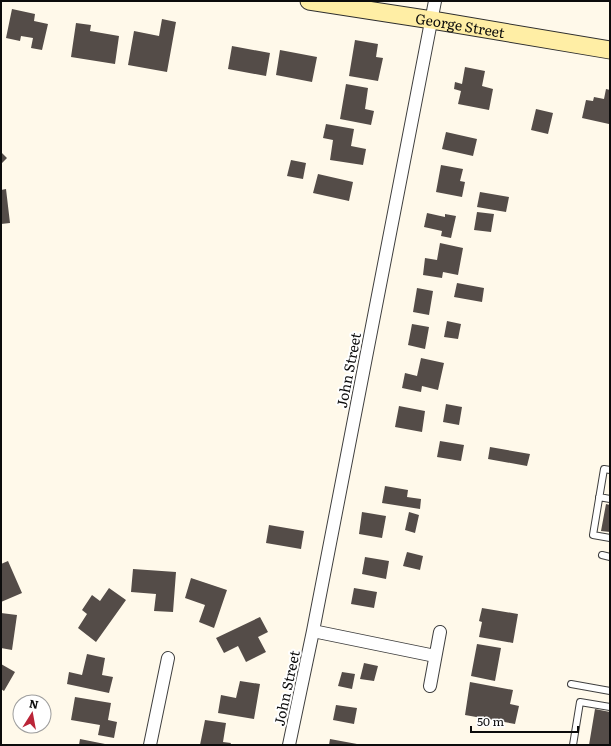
<svg xmlns="http://www.w3.org/2000/svg" width="611" height="746" viewBox="0 0 611 746" font-family="Literata,serif">
<style>
.building{fill:#544c48}
.lines{fill:none;stroke-linecap:round;stroke-linejoin:round}
.lane-casing{stroke:#3f3f3f;stroke-width:8}
.street-casing{stroke:#3f3f3f;stroke-width:14}
.secondary-casing{stroke:#2e2e2e;stroke-width:19}
.lane{stroke:#fff;stroke-width:6}
.street{stroke:#fff;stroke-width:12}
.secondary{stroke:#ffeea5;stroke-width:17}
.labels{text-anchor:middle;dominant-baseline:central;stroke-width:4;stroke-linejoin:round;paint-order:stroke}
.street-label{font-size:14px;fill:#0c0c0c;stroke:#fff}
</style>
<rect width="100%" height="100%" fill="#fff9ea"/>
<path class="building" d="M12,9L35,14L34,21L48,24L42,50L31,48L33,38L21,36L20,41L6,38Z
M162,19L176,22L167,72L128,65L134,31L159,36Z
M76,23L91,25L90,31L119,36L115,64L71,57Z
M355,40L378,44L376,57L383,58L378,81L349,76Z
M232,46L270,53L266,76L228,69Z
M280,50L317,57L312,82L276,75Z
M465,67L485,71L482,86L493,89L489,110L458,104L461,91L454,89L455,82L462,84Z
M346,84L368,88L365,109L374,111L371,125L340,119Z
M606,89L610,90L609,124L582,118L586,100L593,101L594,97L604,99Z
M536,109L553,113L548,134L531,130Z
M326,124L354,129L351,146L366,149L363,165L330,160L333,140L323,138Z
M446,132L477,139L473,156L442,149Z
M1,152L7,158L1,164Z
M291,160L306,163L303,179L287,176Z
M441,165L463,169L460,181L465,182L462,197L436,192Z
M318,174L353,182L349,201L313,193Z
M6,189L10,223L1,224V190Z
M480,192L509,197L506,212L477,207Z
M477,212L494,214L491,232L474,230Z
M427,213L445,217V214L456,216L451,238L441,236L442,231L424,227Z
M440,243L463,248L458,275L443,272L442,278L423,275L425,258L437,260Z
M457,283L484,288L482,302L454,297Z
M417,288L433,291L429,315L413,312Z
M447,321L461,324L458,339L444,337Z
M412,324L429,327L425,349L408,345Z
M421,358L444,363L438,390L422,386L421,392L402,388L405,373L417,376Z
M446,404L462,407L459,425L443,422Z
M399,406L425,411L422,432L395,427Z
M440,441L464,445L461,461L437,457Z
M490,447L530,454L527,466L488,459Z
M385,486L408,490L407,497L421,499L420,509L382,503Z
M606,504L610,505V532L601,531Z
M362,512L386,516L382,538L359,534Z
M409,512L419,515L415,533L405,530Z
M269,525L304,531L301,549L266,543Z
M407,552L423,556L420,570L403,566Z
M365,557L389,561L386,579L362,574Z
M8,561L22,593L1,602V564Z
M133,569L176,572L173,612L154,611L156,594L131,592Z
M191,578L227,590L214,628L199,622L205,605L185,598Z
M109,588L126,600L96,642L78,628L87,614L82,610L92,595L100,601Z
M354,588L377,592L374,608L351,604Z
M482,608L518,614L513,643L479,637L482,622L479,621Z
M1,613L17,615L12,650L1,648Z
M260,617L268,632L258,637L266,652L246,662L238,646L224,653L216,638Z
M477,644L501,648L495,681L471,676Z
M87,654L105,658L102,675L113,677L109,693L67,684L69,672L82,675Z
M364,663L378,666L374,681L360,679Z
M1,664L15,672L4,691L1,689Z
M342,672L355,674L352,689L338,686Z
M240,681L260,684L254,719L218,713L221,695L236,698Z
M470,682L513,690L510,704L519,706L515,724L465,715Z
M75,697L111,703L108,720L117,722L114,738L98,735L100,725L71,720Z
M336,705L357,708L354,724L333,720Z
M595,709L610,712V745H589Z
M205,720L226,723L223,742L231,743L230,745H200Z
M80,739L105,744V745H79Z
M330,739L357,744V745H329Z"/>
<g class="lines">
<defs>
<path id="lane" d="M610,470L604,469L593,535L610,538
M599,497L610,499
M602,555L610,557
M571,684L610,691
M573,745L580,702L610,707"/>
<path id="street" d="M313,631L435,656
M430,686L440,632
M150,745L168,658
M289,745L313,631L435,1"/>
<g id="secondary">
<path id="s1" d="M309,1L432,20L610,50"/>
</g>
</defs>
<use href="#lane" class="lane-casing"/>
<use href="#street" class="street-casing"/>
<use href="#secondary" class="secondary-casing"/>
<use href="#lane" class="lane"/>
<use href="#street" class="street"/>
<use href="#secondary" class="secondary"/>
</g>
<g class="labels">
<g class="street-label">
<text stroke="none"><textPath href="#s1" startOffset="153">George Street</textPath></text>
<text transform="translate(348 370) rotate(-79)">John Street</text>
<text transform="translate(286 688) rotate(-78)">John Street</text>
</g>
</g>
<rect width="611" height="746" fill="none" stroke="#0c0c0c" stroke-width="4"/>
<g transform="translate(32 714) rotate(11)"><circle r="19" fill="#ffffff" stroke="#9e9e9e"/>
<path d="M0-3L7 15L0 10L-7 15Z" fill="#ba2538"/>
<text y="-6" font-size="11" font-weight="bold" text-anchor="middle" fill="#0c0c0c">N</text>
</g>
<path d="M471 726v6h107v-6" fill="none" stroke="#0c0c0c" stroke-width="2"/>
<text x="477" y="726" font-size="12" fill="#0c0c0c" stroke="#ffffff" stroke-width="3" paint-order="stroke">50 m</text>
</svg>
